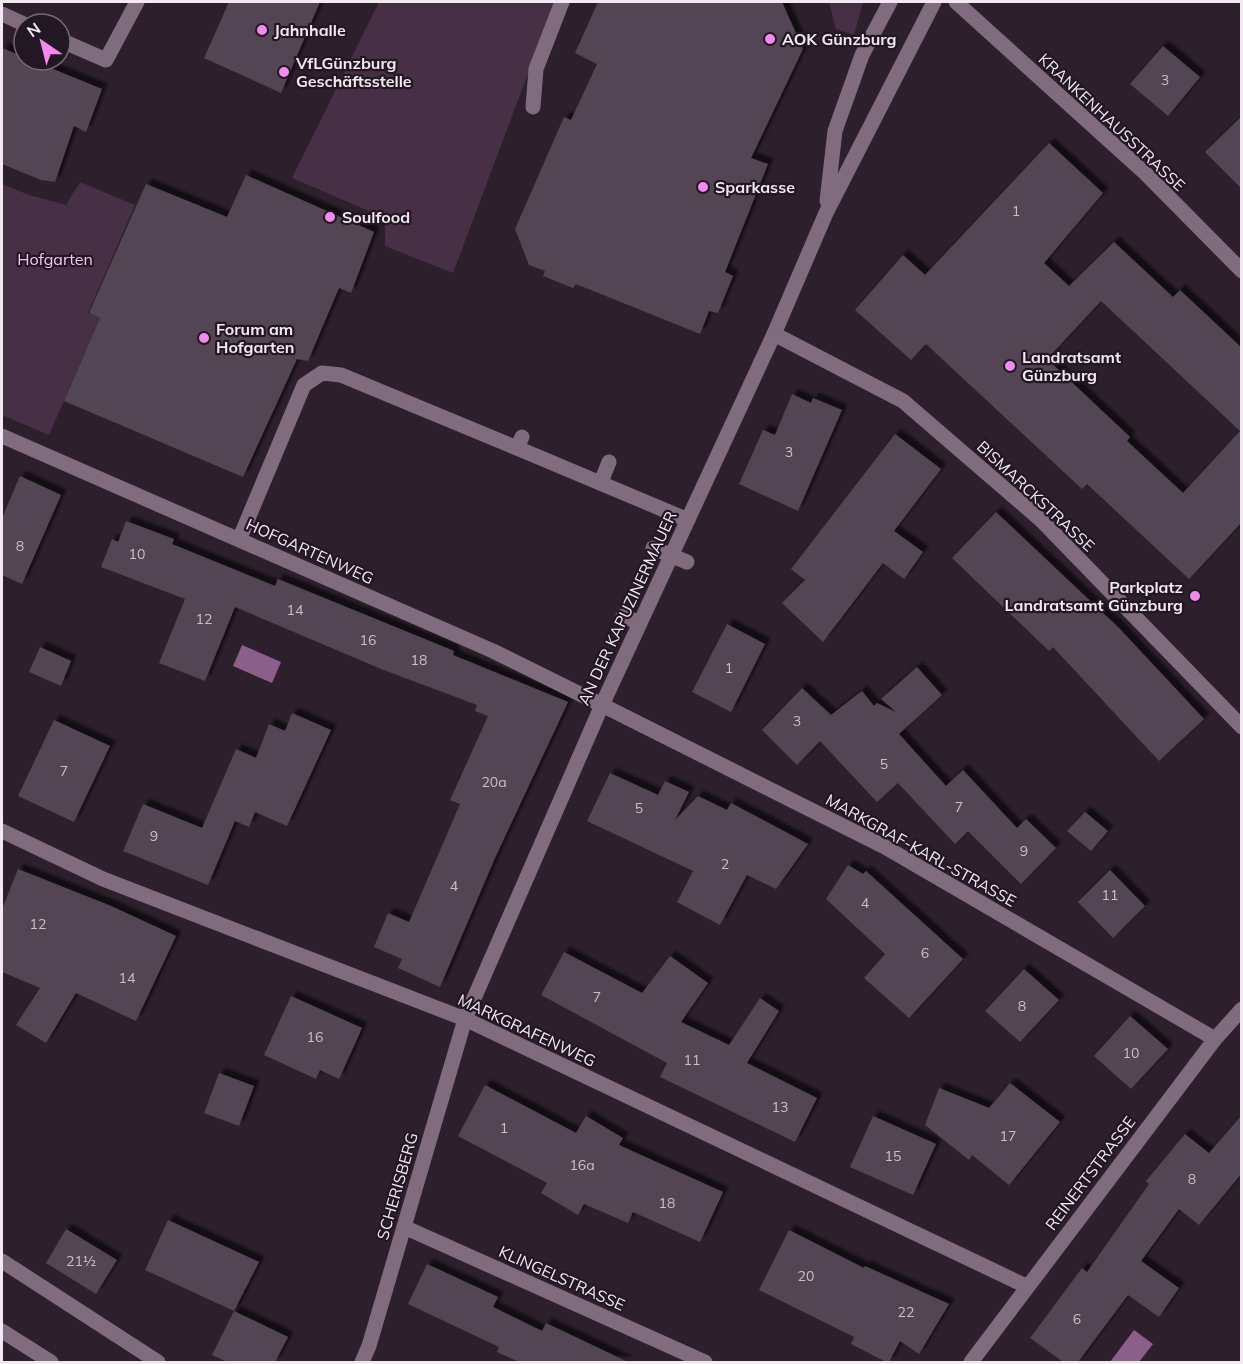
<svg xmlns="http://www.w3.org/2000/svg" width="1243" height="1364" viewBox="0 0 1243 1364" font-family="Mulish,sans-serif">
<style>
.green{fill:#472f46}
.water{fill:#8b5f89}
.building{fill:#534452;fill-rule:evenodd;filter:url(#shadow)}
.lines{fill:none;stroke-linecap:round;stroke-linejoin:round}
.minor{stroke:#806c7e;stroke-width:15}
.poi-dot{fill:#f489f0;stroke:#231723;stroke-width:2}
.labels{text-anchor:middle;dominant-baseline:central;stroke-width:4.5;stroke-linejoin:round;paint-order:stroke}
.number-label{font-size:14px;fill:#cac0c9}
.poi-label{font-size:16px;font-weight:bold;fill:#f2e9f1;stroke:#231723;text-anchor:start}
.street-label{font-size:16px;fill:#f2e9f1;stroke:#231723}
.park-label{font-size:16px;fill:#fac3f6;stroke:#231723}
</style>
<defs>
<filter id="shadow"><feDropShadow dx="5.5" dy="-5.5" stdDeviation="1.5" flood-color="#0009"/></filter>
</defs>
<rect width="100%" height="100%" fill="#2d202c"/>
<path class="green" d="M379,2H555L453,273L385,246V218L292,178Z
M829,2H863L854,35L836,29Z
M80,182L135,205L88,313L100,318L49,435L2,415V184L29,195L66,205Z"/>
<path class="water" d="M242,645L281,662L272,683L233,666Z
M1134,1330L1153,1344L1139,1362H1110Z"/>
<path class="building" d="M229,2H320L281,93L204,58Z
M598,2H782L803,49L751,158L768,164L725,272L733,276L718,313L709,311L700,334L576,284L573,288L543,276L545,271L529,265L515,229L564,117L571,120L597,64L575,53Z
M1163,46L1200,77L1168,116L1130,84Z
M2,48L24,57V60H31L102,89L86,132L74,126L55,182L41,180L2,164Z
M1242,116V189L1205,152Z
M1049,143L1103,193L1044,263L1069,286L1114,242L1173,297L1180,290L1242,348V522L1189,579L1087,484L1082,489L926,344L911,360L855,310L903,255L925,275ZM1101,301L1240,431L1183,493L1127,441L1130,437L1047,359Z
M246,175L374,232L351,293L339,288L308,361L297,359L243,477L64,401L100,318L89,313L146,184L227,217Z
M792,394L811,403L813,398L842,410L798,511L739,484L763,430L775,435Z
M895,434L941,469L894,531L923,552L904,579L883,563L823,642L782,603L805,580L791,569Z
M20,476L61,495L22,584L2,575V518Z
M996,512L1119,628L1204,719L1159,761L1053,647L1049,651L952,558Z
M126,521L174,539L172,544L275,586L278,579L454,651L453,655L568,702L495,858L440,987L398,968L402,959L374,947L388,913L409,922L460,804L450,800L488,716L475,711L477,705L381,669L235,607L205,681L159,663L185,599L101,567L112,539L118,542Z
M727,624L765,644L731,712L692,692Z
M40,647L71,661L61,686L29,672Z
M917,667L942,695L899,734L946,786L963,770L1017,828L1026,819L1056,848L1021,884L968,831L955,844L898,783L877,802L820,741L797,765L762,730L802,688L831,715L862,691L874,706L877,703L896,712L881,699Z
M292,713L331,730L287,826L255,812L249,827L235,821L208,885L123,851L143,804L202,828L236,749L256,758L269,724L285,731Z
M54,720L110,746L74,822L18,796Z
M610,773L658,795L665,781L689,792L675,820L698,796L727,810L731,803L808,844L776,889L747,875L720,925L677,902L693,871L587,821Z
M1085,812L1108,831L1091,851L1067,831Z
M848,865L863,874L866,871L963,959L909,1018L864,978L885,954L826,899Z
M18,869L111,906L176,936L136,1021L76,993L46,1043L16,1025L40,988L2,972V909Z
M1110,870L1145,906L1113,938L1078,902Z
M564,952L642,993L670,956L708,983L681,1022L729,1045L760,998L779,1011L747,1063L817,1098L795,1142L660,1077L667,1063L541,995Z
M1024,969L1059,1000L1020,1042L985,1011Z
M291,996L362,1028L339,1079L320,1070L316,1079L264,1055Z
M1130,1016L1168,1049L1131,1089L1094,1056Z
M219,1073L254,1086L239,1126L204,1113Z
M1010,1083L1060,1122L1009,1185L972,1155L969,1160L925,1125L939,1088L989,1108Z
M485,1085L576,1133L586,1116L623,1138L619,1145L723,1192L700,1242L633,1212L628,1223L584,1204L578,1215L541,1193L547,1183L458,1136Z
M1242,1115V1173L1199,1225L1179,1209L1141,1261L1179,1288L1159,1317L1128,1295L1078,1362H1063L1030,1338L1082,1268L1087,1272L1149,1184L1146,1181L1185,1134L1209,1153Z
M873,1116L936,1144L913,1195L850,1167Z
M168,1220L259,1262L234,1311L145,1270Z
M66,1229L117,1260L96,1294L46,1263Z
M789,1230L864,1268L865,1266L949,1304L919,1354L900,1341L889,1362H886L851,1344L854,1337L759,1290Z
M427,1264L498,1297L493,1307L542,1331L546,1323L628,1362H519L497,1352L499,1347L408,1304Z
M234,1311L288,1337L275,1362H227L212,1355Z"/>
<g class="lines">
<path class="minor" d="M956,2L1145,173L1242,271
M2,14L24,24
M60,40L106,60L137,2
M533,107L536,69L562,2
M827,201L835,131L862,55L890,2
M774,334L903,401L1041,520L1242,727
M2,436L493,651L602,705L885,847L1215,1039
M522,437L517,448L688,520
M601,482L609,462
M239,540L304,385L322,373L341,375L517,448
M653,548L687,562
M623,616L640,623
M2,831L103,879L465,1019L1026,1286
M404,1227L705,1362
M2,1261L158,1362
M2,1331L51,1362
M362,1362L369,1346L465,1019L602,705L774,334L826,213L934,2
M971,1362L1215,1039L1242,1009"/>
</g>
<g class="poi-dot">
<circle cx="262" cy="30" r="6"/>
<circle cx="770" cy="39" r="6"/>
<circle cx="284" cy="72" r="6"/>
<circle cx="703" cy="187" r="6"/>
<circle cx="330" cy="217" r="6"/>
<circle cx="204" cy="338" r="6"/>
<circle cx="1010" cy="366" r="6"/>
<circle cx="1195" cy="596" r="6"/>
</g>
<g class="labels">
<g class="number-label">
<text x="1165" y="80">3</text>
<text x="1016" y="211">1</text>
<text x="789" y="452">3</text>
<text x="20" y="546">8</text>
<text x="137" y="554">10</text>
<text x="295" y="610">14</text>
<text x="204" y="619">12</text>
<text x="368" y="640">16</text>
<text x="419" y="660">18</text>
<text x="729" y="668">1</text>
<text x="797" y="721">3</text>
<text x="884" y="764">5</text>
<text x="64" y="771">7</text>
<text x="494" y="782">20a</text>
<text x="959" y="807">7</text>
<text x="639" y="808">5</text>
<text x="154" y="836">9</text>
<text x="1024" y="851">9</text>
<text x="725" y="864">2</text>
<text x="454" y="886">4</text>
<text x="1110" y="895">11</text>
<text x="865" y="903">4</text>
<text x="38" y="924">12</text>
<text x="925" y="953">6</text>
<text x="127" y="978">14</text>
<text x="597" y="997">7</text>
<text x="1022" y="1006">8</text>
<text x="315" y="1037">16</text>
<text x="1131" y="1053">10</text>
<text x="692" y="1060">11</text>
<text x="780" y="1107">13</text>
<text x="504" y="1128">1</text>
<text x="1008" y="1136">17</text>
<text x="893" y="1156">15</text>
<text x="582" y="1165">16a</text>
<text x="1192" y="1179">8</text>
<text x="667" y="1203">18</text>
<text x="81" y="1261">21½</text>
<text x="806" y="1276">20</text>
<text x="906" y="1312">22</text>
<text x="1077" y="1319">6</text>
</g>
<g class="poi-label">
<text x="274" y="30">Jahnhalle</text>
<text x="782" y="39">AOK Günzburg</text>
<text x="296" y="63">VfLGünzburg<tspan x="296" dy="18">Geschäftsstelle</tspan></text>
<text x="715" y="187">Sparkasse</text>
<text x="342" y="217">Soulfood</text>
<text x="216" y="329">Forum am<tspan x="216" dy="18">Hofgarten</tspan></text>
<text x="1022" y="357">Landratsamt<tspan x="1022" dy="18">Günzburg</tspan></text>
<text x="1183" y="587" text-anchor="end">Parkplatz<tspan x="1183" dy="18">Landratsamt Günzburg</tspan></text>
</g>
<g class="street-label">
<text transform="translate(1112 122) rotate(43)">KRANKENHAUSSTRASSE</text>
<text transform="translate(1036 496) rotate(43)">BISMARCKSTRASSE</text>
<text transform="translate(310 551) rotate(24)">HOFGARTENWEG</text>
<text transform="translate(627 608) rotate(-65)">AN DER KAPUZINERMAUER</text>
<text transform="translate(921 850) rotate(29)">MARKGRAF-KARL-STRASSE</text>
<text transform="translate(527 1030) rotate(25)">MARKGRAFENWEG</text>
<text transform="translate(1090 1173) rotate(-53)">REINERTSTRASSE</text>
<text transform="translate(397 1186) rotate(-74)">SCHERISBERG</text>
<text transform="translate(562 1278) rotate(24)">KLINGELSTRASSE</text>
</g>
<g class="park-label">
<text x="55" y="259">Hofgarten</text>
</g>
</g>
<rect width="1243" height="1364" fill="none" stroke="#f2e9f1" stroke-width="6"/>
<g transform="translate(42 42) rotate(325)"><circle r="28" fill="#231723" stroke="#766b75" stroke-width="1.5"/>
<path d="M0-4.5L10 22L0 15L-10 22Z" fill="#f489f0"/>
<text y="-9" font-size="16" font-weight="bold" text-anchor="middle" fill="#f2e9f1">N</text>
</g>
</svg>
